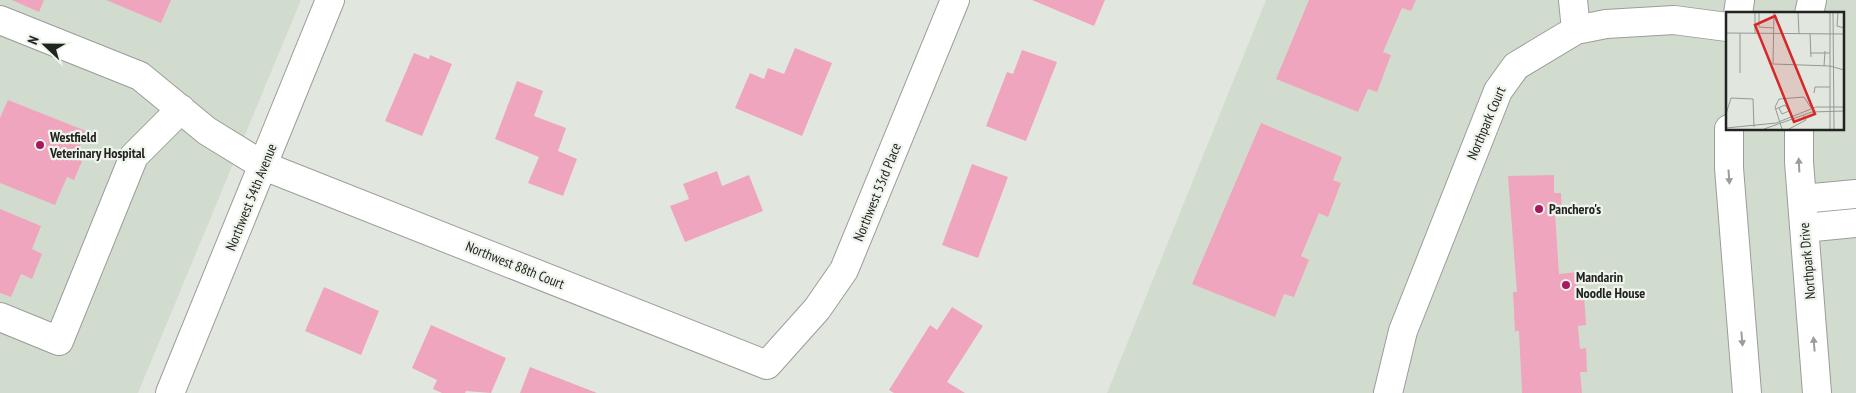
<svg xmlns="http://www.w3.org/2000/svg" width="1856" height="393" viewBox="0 0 1856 393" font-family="'PT Sans Narrow',sans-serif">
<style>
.built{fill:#d2dcce;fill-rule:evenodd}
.building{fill:#f0a5be}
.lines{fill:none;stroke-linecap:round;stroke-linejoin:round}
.minor-casing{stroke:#999e98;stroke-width:30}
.minor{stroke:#fff;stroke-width:28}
.oneway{fill:#9b9c9b}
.poi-dot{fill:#a6195e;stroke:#eef4ec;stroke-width:2}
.labels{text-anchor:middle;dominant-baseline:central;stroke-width:4.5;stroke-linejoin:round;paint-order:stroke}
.street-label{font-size:14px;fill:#212320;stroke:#eef4ec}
.poi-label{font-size:14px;font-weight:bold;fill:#212320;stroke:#eef4ec;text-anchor:start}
.inset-road{fill:none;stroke:#949993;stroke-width:1}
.view{fill:#d62828;fill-opacity:0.15;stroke:#d62828;stroke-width:2.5}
.inset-edge{fill:none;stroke:#212320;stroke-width:2.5}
</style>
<rect width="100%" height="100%" fill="#e1e7df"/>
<path class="built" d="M0,0H301L138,393H0Z
M1266,0H1856V393H1107ZM1727,14H1842V129H1727Z"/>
<path class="building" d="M12,0H44L39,12Z
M106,0H171L161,23Z
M1032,0H1105L1094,26Z
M1309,0H1416L1411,11L1402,8L1383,52L1391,55L1377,92L1368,89L1358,112L1276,79Z
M795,48L832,63L802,136L735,108L750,73L764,79L768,68L784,74Z
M1022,50L1057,62L1026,141L986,126L1007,72L1013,74Z
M414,53L429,59L430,55L452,64L422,136L385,121Z
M517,81L543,91L534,116L566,128L558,151L577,159L563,196L528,183L539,157L495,139Z
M8,100L86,131L75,158L82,161L74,180L67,177L55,205L0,183V118Z
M1261,123L1342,157L1333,180L1341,183L1328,217L1319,213L1301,256L1309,260L1294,297L1284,294L1275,317L1192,284Z
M972,164L1008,177L978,258L942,245Z
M717,171L722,186L749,175L763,211L685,242L670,206L689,199L683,184Z
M1554,175V193H1561L1562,213H1555L1559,274L1577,272L1579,295H1584L1586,325L1578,326L1580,349L1586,348L1587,372H1580L1582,393H1522L1519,331H1515L1513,292H1517L1508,176Z
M0,209L41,226L32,249L42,254L32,279L21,274L11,297L0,293Z
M324,287L379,311L361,355L305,331Z
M952,307L983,326L947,382L965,393H894L889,390L930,325L937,330Z
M431,325L506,358L491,393L466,391L465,393H442L433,389L437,380L412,368Z
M530,367L597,393H520Z"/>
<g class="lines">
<defs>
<path id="minor" d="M1573,0L1576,30
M1738,14L1740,0
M1809,14L1812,0
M0,20L140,76L207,131L264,166L767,365L817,309L844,270L955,0
M1729,129V168L1747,393
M1799,129V162L1817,393
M1802,199L1856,194
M1804,228L1856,223
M0,317L59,341L134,156L181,109
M170,393L330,0
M1388,393L1403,331L1498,91L1516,66L1576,30L1606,24L1674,20L1727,27"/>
</defs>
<use href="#minor" class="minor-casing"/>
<use href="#minor" class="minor"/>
</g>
<defs><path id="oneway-solid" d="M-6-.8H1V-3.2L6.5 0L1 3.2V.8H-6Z" transform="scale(1.25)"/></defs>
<g class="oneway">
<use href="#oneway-solid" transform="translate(1799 165) rotate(-93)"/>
<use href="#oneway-solid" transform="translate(1729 177) rotate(86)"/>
<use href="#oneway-solid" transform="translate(1742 339) rotate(85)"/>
<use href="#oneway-solid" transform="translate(1814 344) rotate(-95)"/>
</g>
<g class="poi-dot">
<circle cx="40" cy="145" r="5"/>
<circle cx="1539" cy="209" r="5"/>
<circle cx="1566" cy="285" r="5"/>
</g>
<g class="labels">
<g class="street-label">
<text transform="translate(1486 123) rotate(-67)">Northpark Court</text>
<text transform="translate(877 192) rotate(-68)">Northwest 53rd Place</text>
<text transform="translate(251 197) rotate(-68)">Northwest 54th Avenue</text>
<text transform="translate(1807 261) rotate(-95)">Northpark Drive</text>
<text transform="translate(515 265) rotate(22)">Northwest 88th Court</text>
</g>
<g class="poi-label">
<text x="50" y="137">Westfield<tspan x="50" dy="16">Veterinary Hospital</tspan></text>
<text x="1549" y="209">Panchero's</text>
<text x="1576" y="277">Mandarin<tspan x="1576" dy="16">Noodle House</tspan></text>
</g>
</g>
<g transform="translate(1726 12)">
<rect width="118" height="118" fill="#e1e7df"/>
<path class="inset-road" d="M29,0V22M33,0V15L48,16M48,0L47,52L104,54L118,58M72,0L73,22M104,0V117M107,0L108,117M112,0L111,14L118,16M0,21L118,22M84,22L85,45M84,41H104M98,54L99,39M14,61V21M88,81L89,75H104M50,97L59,93L63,99L56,102L53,96M0,102L5,86L27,87L28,115M0,116L50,111L90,95H118M38,117L86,100L118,99M56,117L49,95L53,87L78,85L85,96M63,117L80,108L77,103"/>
<path class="view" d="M49,4L89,102L68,110L29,13Z"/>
<rect width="118" height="118" class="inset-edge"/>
</g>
<g transform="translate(45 45) rotate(292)" stroke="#eef4ec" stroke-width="4" paint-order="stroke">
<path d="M0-4L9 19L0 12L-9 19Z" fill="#212320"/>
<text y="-8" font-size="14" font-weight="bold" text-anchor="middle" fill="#212320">N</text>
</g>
</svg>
